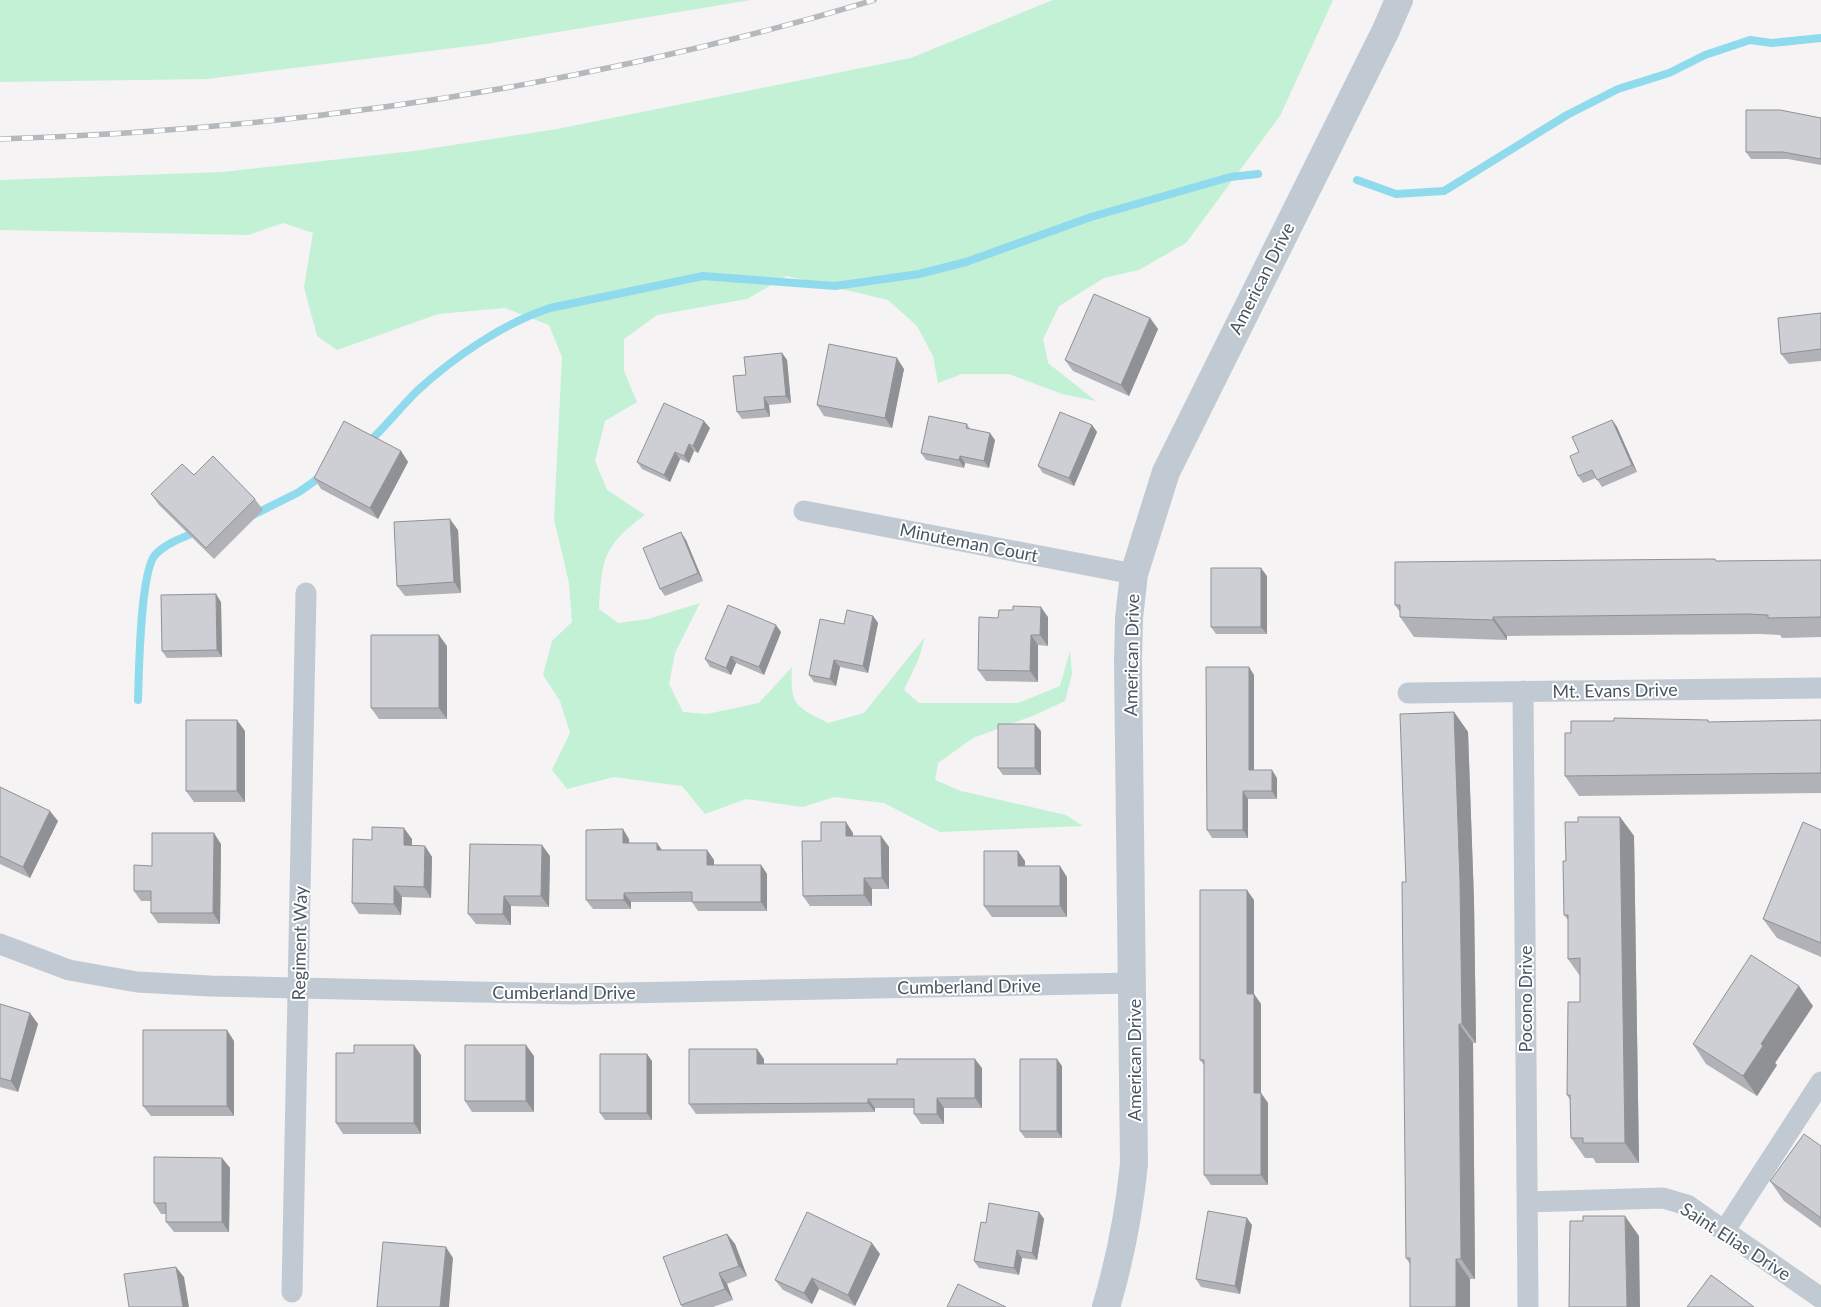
<svg xmlns="http://www.w3.org/2000/svg" width="1821" height="1307" viewBox="0 0 1821 1307" font-family="Lato,sans-serif">
<style>
.green{fill:#c3f1d5}
.lines{fill:none;stroke-linecap:round;stroke-linejoin:round}
.stream{stroke:#90daee;stroke-width:8}
.minor{stroke:#c1cad2;stroke-width:21}
.tertiary{stroke:#c1cad2;stroke-width:28}
.rail-casing{stroke:#b5b8bd;stroke-width:5.5}
.rail{stroke:#fff;stroke-width:4;stroke-dasharray:11;stroke-linecap:butt}
.wall{fill:#b0b2b7}
.shaded-wall{fill:#909195}
.building{fill:#cdcfd5;stroke:#909195}
.labels{text-anchor:middle;dominant-baseline:central;stroke-width:4;stroke-linejoin:round;paint-order:stroke}
.street-label{font-size:18px;fill:#4a5661;stroke:#fff}
</style>
<rect width="100%" height="100%" fill="#f5f3f3"/>
<path class="green" d="M0,0H751L486,44L207,79L0,82Z
M1053,0H1333L1280,116L1186,243L1139,270L1104,278L1059,306L1043,339L1048,363L1096,401L1062,394L1009,374H962L938,383L933,356L917,326L888,300L787,276L747,299L657,315L624,339V371L637,402L605,421L595,461L607,490L645,515C603,546 602,558 599,609L618,623L648,619L700,603L675,653L669,684L683,712L707,714L759,703L792,667C790,706 795,706 828,723L864,713L925,637L919,658L904,690L919,703H1018L1060,686L1070,651L1072,674L1065,701L1035,715L973,738L938,763L935,780L961,791L1066,815L1083,826L940,832L884,803L834,797L803,807L746,799L705,814L682,786L614,777L567,789L552,770L570,733L560,701L543,675L552,641L572,622L569,583L554,519L562,357L549,325L505,308L438,314L337,350L317,336L304,287L313,233L283,223L248,235L0,230V180L223,172L414,151L557,129L911,58Z"/>
<g class="lines">
<path class="stream" d="M1357,180L1396,194L1444,191L1567,115L1618,89L1669,73L1705,55L1750,40L1772,43L1821,38
M367,444C385,427 400,408 417,391C454,357 502,324 550,308L703,276L835,286L919,274L966,262L1091,217L1230,177L1258,174
M251,516L299,492L323,475
M138,700C139,672 140,573 155,555C166,543 184,537 199,531"/>
<path class="minor" d="M804,511L1134,574
M1523,691L1528,1307
M1408,693L1821,688
M0,944L69,970L137,982L210,986L572,994L1134,983
M1527,1202L1663,1198L1687,1205L1821,1298
M1725,1230L1821,1082
M292,1292L306,593"/>
<path class="tertiary" d="M1106,1307C1120,1260 1129,1213 1134,1164L1128,661L1129,618L1134,574L1166,472L1386,30L1399,0"/>
<defs>
<path id="rail" d="M0,139C295,130 591,86 874,0"/>
</defs>
<use href="#rail" class="rail-casing"/>
<use href="#rail" class="rail"/>
</g>
<path class="wall" d="M1821,118V165L1788,159H1751L1746,152Z
M1821,313V361L1789,364L1781,354Z
M1150,318L1158,329L1129,396L1073,371L1065,360Z
M782,353L787,360L791,403L769,405L770,417L742,419L737,412Z
M904,369L892,428L824,416L817,405Z
M1612,420L1617,427L1637,472L1602,487L1596,478L1583,483L1578,476L1579,452Z
M967,424L970,429L995,440L989,468L965,463L964,468L926,460L921,453Z
M1092,425L1097,432L1074,486L1043,473L1038,466Z
M710,428L698,453L694,451L689,463L680,459L670,482L642,469L637,462Z
M401,451L408,462L378,519L321,489L314,478Z
M194,475L255,499L263,510L214,559L159,505L151,494Z
M458,530L461,593L405,596L397,586Z
M686,540L703,581L665,596L660,589Z
M1821,560V637L1782,638L1780,635L1761,634L1507,636V640L1414,637L1400,617V612L1395,605L1717,561Z
M1267,576V634H1216L1211,627Z
M221,602L222,657L167,658L162,651Z
M873,616L878,623L868,673L840,667L836,686L814,682L809,675L844,624Z
M1048,617V646L1038,645V682L986,681L978,670L998,618Z
M781,632L764,675L736,663L731,675L710,667L705,659Z
M447,646V719H379L371,708Z
M1254,675V770L1277,778V799H1248V838H1212L1207,830Z
M1454,712L1468,732L1474,901L1476,1043H1473L1475,1279H1470V1307H1410V1264L1406,1258V882Z
M1821,720V793L1579,796L1565,776L1571,733L1709,722Z
M245,731V802H194L186,791Z
M1041,731V775H1003L998,768Z
M0,787L58,821L30,878L0,864Z
M1620,817L1634,836L1639,1163H1596L1593,1158H1585L1571,1138L1570,1100L1567,1095L1580,1002V976L1568,959V920L1564,915L1566,861L1578,822Z
M1821,830V957L1777,938L1763,919Z
M853,833V836H881L889,847V889H872V906H810L803,896L821,841Z
M412,839V845L425,846L432,857L431,898L402,897L401,915L359,914L352,903L372,840Z
M629,839V843H657L662,850H707L714,860V865H761L767,874V911H698L692,902H631V909H593L586,900Z
M221,844L220,924L158,923L151,913V901H141L134,891L152,866Z
M550,856L549,907L511,906V925L476,924L468,914Z
M1025,861V866L1067,877V917H992L984,906Z
M1254,900V994L1261,1004V1093L1268,1103V1185H1211L1204,1175V1065L1200,1060Z
M0,1004L30,1013L38,1024L18,1092L0,1087Z
M1813,1006L1775,1063L1777,1065L1757,1096L1706,1064L1693,1044Z
M234,1041V1116H151L143,1106Z
M421,1055V1134H343L336,1123Z
M534,1056V1112H472L465,1101Z
M764,1059V1064L982,1068V1108H944V1124H921L914,1114V1108H875V1112L696,1114L689,1104Z
M652,1061V1120H605L600,1113Z
M1062,1066V1138H1025L1020,1131Z
M1821,1146V1228L1784,1201L1770,1181Z
M222,1158L230,1168L229,1232H174L166,1222V1214H161L154,1203Z
M1039,1212L1044,1219L1037,1260L1022,1258L1019,1275L979,1268L974,1261L986,1223Z
M1252,1225L1240,1294L1201,1287L1196,1279Z
M727,1234L735,1244L747,1276L727,1284L733,1300L713,1307H682L681,1305Z
M880,1254L855,1306L819,1289L812,1304L783,1290L775,1280Z"/>
<path class="shaded-wall" d="M1150,318L1158,329L1129,396L1121,385Z
M782,353L787,360L791,403L786,396Z
M897,358L904,369L892,428L885,418Z
M764,397L769,405L770,417L765,409Z
M1612,420L1617,427L1637,472L1632,465Z
M704,421L710,428L698,453L693,446Z
M1092,425L1097,432L1074,486L1069,478Z
M990,433L995,440L989,468L984,461Z
M689,444L694,451L689,463L684,456Z
M401,451L408,462L378,519L370,508Z
M675,452L680,459L670,482L664,475Z
M960,456L965,463L964,468L959,460Z
M450,519L458,530L461,593L454,582Z
M681,532L686,540L703,581L698,573Z
M1261,568L1267,576V634L1261,627Z
M216,594L221,602L222,657L217,650Z
M1041,607L1048,617V646L1040,635Z
M873,616L878,623L868,673L863,666Z
M1493,617L1507,636V640L1493,620Z
M776,625L781,632L764,675L759,667Z
M439,635L447,646V719L439,708Z
M1031,635L1038,645V682L1030,671Z
M731,656L736,663L731,675L726,668Z
M834,660L840,667L836,686L830,679Z
M1249,667L1254,675V778L1249,770Z
M1454,712L1468,732L1474,901L1476,1043L1462,1024Z
M237,720L245,731V802L237,791Z
M1035,724L1041,731V775L1035,768Z
M1272,770L1277,778V799L1272,791Z
M1243,791L1248,799V838L1243,830Z
M50,811L58,821L30,878L23,867Z
M1620,817L1634,836L1639,1163L1625,1143Z
M846,822L853,833V847L846,836Z
M404,828L412,839L411,856L404,845Z
M623,829L629,839L630,853L623,843Z
M214,833L221,844L220,924L213,913Z
M881,836L889,847V889L882,878Z
M657,843L663,852L657,850Z
M542,845L550,856L549,907L541,896Z
M425,846L432,857L431,898L424,887Z
M707,850L714,860V874L707,865Z
M1018,851L1025,861V877L1018,866Z
M761,865L767,874V911L761,902Z
M1060,866L1067,877V917L1060,906Z
M864,878L872,889V906L864,895Z
M394,886L402,897L401,915L394,904Z
M1247,890L1254,900V994L1261,1004V1093L1268,1103V1185L1261,1175L1254,1093L1247,994Z
M624,893L631,902V909L624,900Z
M504,896L511,906V925L503,914Z
M1799,986L1813,1006L1775,1063L1777,1065L1757,1096L1743,1076L1761,1044Z
M30,1013L38,1024L18,1092L11,1081Z
M1459,1024L1473,1043L1475,1279L1461,1259Z
M227,1030L234,1041V1116L227,1106Z
M414,1045L421,1055V1134L414,1123Z
M526,1045L534,1056V1112L526,1101Z
M757,1049L764,1059V1074L757,1064Z
M647,1054L652,1061V1120L647,1113Z
M975,1059L982,1068V1108L975,1098Z
M1057,1059L1062,1066V1138L1057,1131Z
M937,1098L944,1108V1124L937,1114Z
M868,1099L875,1108V1112L868,1103Z
M222,1158L230,1168L229,1232L222,1222Z
M1039,1212L1044,1219L1037,1260L1032,1253Z
M1625,1216L1639,1236L1640,1307H1627Z
M1247,1218L1252,1225L1240,1294L1235,1286Z
M727,1234L735,1244L747,1276L739,1266Z
M872,1243L880,1254L855,1306L848,1295Z
M446,1247L453,1258L449,1307H440Z
M1017,1250L1022,1258L1019,1275L1014,1268Z
M1456,1259L1470,1279V1307H1456Z
M176,1267L184,1277L189,1307H183Z
M719,1273L727,1284L733,1300L725,1289Z
M812,1278L819,1289L812,1304L804,1293Z"/>
<path class="building" d="M1746,110H1780L1821,118V159L1783,152H1746Z
M1094,294L1150,318L1121,385L1065,360Z
M1821,313V349L1781,354L1778,318Z
M829,344L897,358L885,418L817,405Z
M782,353L786,396L764,397L765,409L737,412L733,376L746,375L744,357Z
M664,403L704,421L693,446L689,444L684,456L675,452L664,475L637,462Z
M1060,412L1092,425L1069,478L1038,466Z
M929,416L967,424L966,428L990,433L984,461L960,456L959,460L921,453Z
M1612,420L1632,465L1597,480L1592,470L1578,476L1570,456L1579,452L1572,437Z
M344,421L401,451L370,508L314,478Z
M213,456L255,499L206,548L151,494L182,464L194,475Z
M450,519L454,582L397,586L394,522Z
M681,532L698,573L660,589L643,548Z
M1715,559L1716,561L1821,560V617L1768,618V615L1747,614L1493,617V620L1400,617V605H1395V562Z
M1211,568H1261V627H1211Z
M216,594L217,650L162,651L161,595Z
M728,605L776,625L759,667L731,656L726,668L705,659Z
M1013,606L1041,607L1040,635H1031L1030,671L978,670L979,617L998,618L999,610H1013Z
M847,610L873,616L863,666L834,660L830,679L809,675L820,619L844,624Z
M371,635H439V708H371Z
M1206,667H1249V770H1272V791H1243V830H1207Z
M1454,712L1460,881L1462,1024H1459L1461,1259H1456V1307H1410V1258H1406L1402,882H1406L1400,714Z
M1614,718L1708,720V722L1821,720V773L1565,776V733H1571V721H1614Z
M186,720H237V791H186Z
M998,724H1035V768H998Z
M0,787L50,811L23,867L0,856Z
M1578,817H1620L1625,1143H1583V1138H1571L1570,1095H1567L1568,1002H1580V958L1568,959V915H1564L1563,861H1566L1565,822H1578Z
M821,822H846V836H881L882,878H864V895L803,896L802,841H821Z
M1803,822L1821,830V943L1763,919Z
M372,827L404,828V845L425,846L424,887L394,886V904L352,903L353,839L372,840Z
M623,829V843H657V850H707V865H761V902H692V892L624,893V900H586V830Z
M152,833H214L213,913H151V891H134V865L152,866Z
M470,844L542,845L541,896H504L503,914H468Z
M984,851H1018V866H1060V906H984Z
M1200,890H1247V994H1254V1093H1261V1175H1204V1060H1200Z
M1751,955L1799,986L1761,1044L1763,1046L1743,1076L1693,1044Z
M0,1004L30,1013L11,1081L0,1078Z
M143,1030H227V1106H143Z
M354,1045H414V1123H336V1053H354Z
M465,1045H526V1101H465Z
M689,1049H757V1064H897V1059H975V1098H937V1114H914V1099H868V1103L689,1104Z
M600,1054H647V1113H600Z
M1020,1059H1057V1131H1020Z
M1804,1134L1821,1146V1218L1770,1181Z
M154,1157L222,1158V1222H166V1203H154Z
M989,1203L1039,1212L1032,1253L1017,1250L1014,1268L974,1261L981,1222L986,1223Z
M1208,1211L1247,1218L1235,1286L1196,1279Z
M807,1212L872,1243L848,1295L812,1278L804,1293L775,1280Z
M1583,1216H1625L1627,1307H1569L1570,1221H1583Z
M727,1234L739,1266L719,1273L725,1289L681,1305L663,1257Z
M383,1242L446,1247L440,1307H377Z
M176,1267L183,1307H129L124,1274Z
M1711,1275L1754,1307H1687Z
M958,1284L1006,1307H947Z"/>
<g class="labels">
<g class="street-label">
<text transform="translate(1261 278) rotate(-63)">American Drive</text>
<text transform="translate(969 542) rotate(11)">Minuteman Court</text>
<text transform="translate(1131 655) rotate(-89)">American Drive</text>
<text transform="translate(1615 690) rotate(-1)">Mt. Evans Drive</text>
<text transform="translate(299 943) rotate(-89)">Regiment Way</text>
<text transform="translate(969 986) rotate(-1)">Cumberland Drive</text>
<text x="564" y="992">Cumberland Drive</text>
<text transform="translate(1525 999) rotate(-90)">Pocono Drive</text>
<text transform="translate(1134 1060) rotate(-90)">American Drive</text>
<text transform="translate(1736 1241) rotate(33)">Saint Elias Drive</text>
</g>
</g>
</svg>
